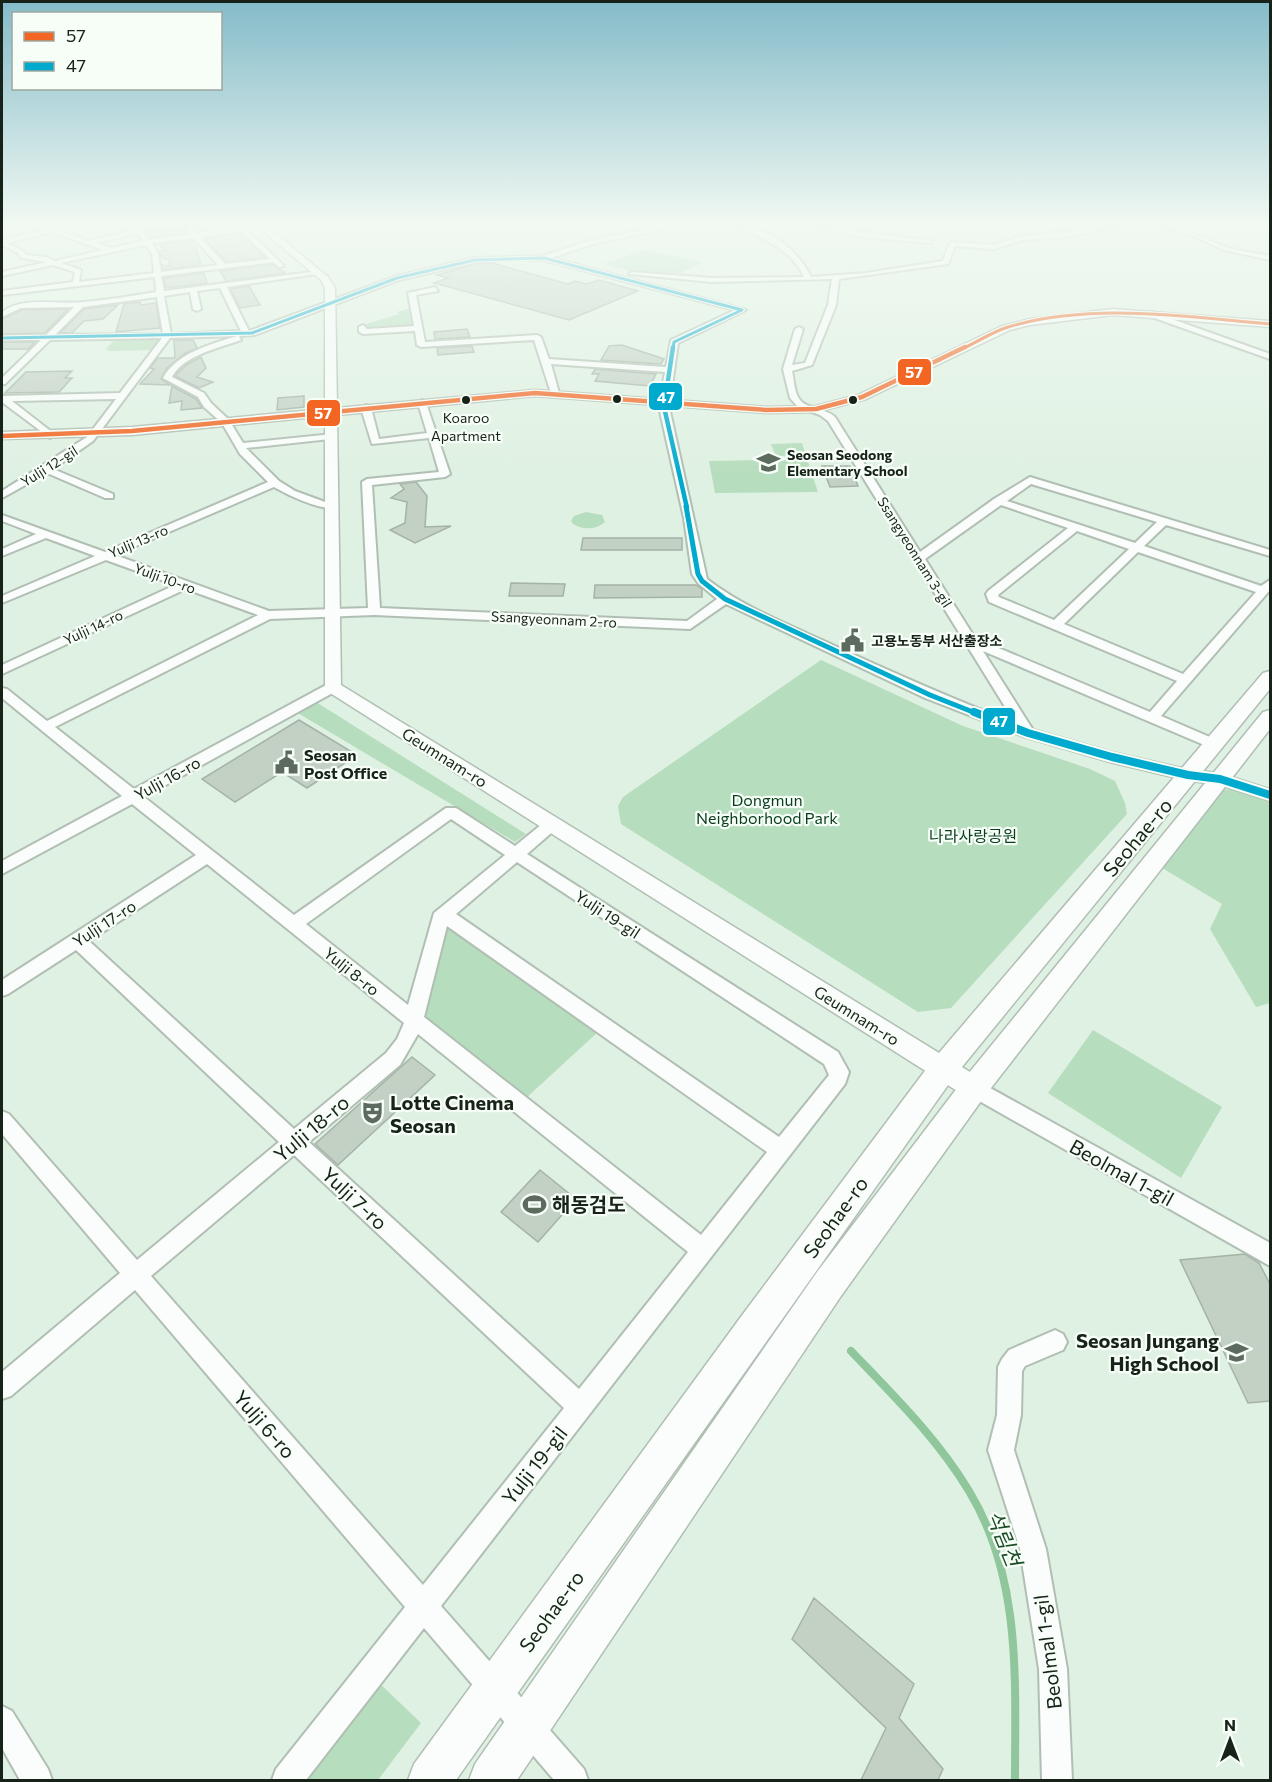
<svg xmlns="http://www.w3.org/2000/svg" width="1272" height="1782" viewBox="0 0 1272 1782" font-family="Commissioner,'Noto Sans KR',sans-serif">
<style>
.green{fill:#b6ddbd}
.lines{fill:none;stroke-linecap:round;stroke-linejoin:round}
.stream{stroke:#8fc69b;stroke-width:8}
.building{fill:#c3d1c5;stroke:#a5b3a7;stroke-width:1.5}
.minor-casing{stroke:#b1beb3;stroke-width:4}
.tertiary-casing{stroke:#b1beb3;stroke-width:3}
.secondary-casing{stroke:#b1beb3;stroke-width:3}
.minor{fill:#fafdfb;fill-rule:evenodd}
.tertiary{fill:#fafdfb;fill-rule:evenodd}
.secondary{fill:#fafdfb;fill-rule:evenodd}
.bus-1-far1-casing{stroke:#f7fef8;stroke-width:5}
.bus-1-casing{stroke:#f7fef8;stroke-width:7}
.bus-2-far3-casing{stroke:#f7fef8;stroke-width:5}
.bus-2-far2-casing{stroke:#f7fef8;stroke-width:7}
.bus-2-far1-casing{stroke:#f7fef8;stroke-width:8}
.bus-2-casing{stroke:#f7fef8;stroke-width:12}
.bus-1-far1{stroke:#f26522;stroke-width:3}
.bus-1{stroke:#f26522;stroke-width:4.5}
.bus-2-far3{stroke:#00a9ce;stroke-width:3}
.bus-2-far2{stroke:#00a9ce;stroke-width:4.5}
.bus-2-far1{stroke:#00a9ce;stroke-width:5}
.bus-2{stroke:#00a9ce;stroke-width:8}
.bus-dot{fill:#172319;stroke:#f7fef8;stroke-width:2}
.labels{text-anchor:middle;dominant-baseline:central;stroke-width:4.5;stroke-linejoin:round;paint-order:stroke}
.bus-label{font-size:14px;fill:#172319;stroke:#f7fef8}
.far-poi-label{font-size:14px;font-weight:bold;fill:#172319;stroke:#f7fef8;text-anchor:start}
.far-street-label{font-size:14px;fill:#172319;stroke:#f7fef8}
.poi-label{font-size:16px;font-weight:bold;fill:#172319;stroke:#f7fef8;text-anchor:start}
.street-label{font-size:16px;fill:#172319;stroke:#f7fef8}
.park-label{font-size:16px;fill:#073f1b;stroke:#f7fef8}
.near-street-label{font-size:20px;fill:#172319;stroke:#f7fef8}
.near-poi-label{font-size:20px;font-weight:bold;fill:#172319;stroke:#f7fef8;text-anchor:start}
.near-water-label{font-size:21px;font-style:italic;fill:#1b4e29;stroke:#f7fef8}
.line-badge{stroke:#f7fef8;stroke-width:2}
.badge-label{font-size:16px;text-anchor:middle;font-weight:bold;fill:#fff}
</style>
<rect width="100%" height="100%" fill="#dff1e2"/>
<path class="green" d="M644,249L703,263L679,273L631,271L603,264Z
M411,308L414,326L366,330V324L400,314L397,312Z
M165,337L154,350L109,351L106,349L116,338Z
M802,443L806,455L776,456L771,444Z
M807,459L818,492L715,493L709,461Z
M586,512L602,515L605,522C596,530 583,530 573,524L571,521L574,516Z
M821,660L963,726L1090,769L1115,781L1125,803L1127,814L951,1008L918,1012L621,824L618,806L623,797Z
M316,702L526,834L515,842L296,712Z
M1237,789L1270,797V1003L1256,1007L1210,929L1222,904L1159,866L1220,790Z
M445,925L599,1031L525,1099L420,1022Z
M1093,1030L1222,1107L1181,1178L1048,1093Z
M376,1680L421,1723L378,1780H298Z"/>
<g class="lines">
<path class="stream" d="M851,1351C893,1395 937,1438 969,1491C1022,1578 1015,1682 1015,1780"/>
</g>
<path class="building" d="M143,226H187L185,229L187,232L153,237Z
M240,233L265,257L226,262L205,239Z
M193,240L201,265L163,270L162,265L169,266L170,260L161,257L159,251H165L159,244Z
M492,263L568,284L575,281L587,284L599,280L638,291L569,320L434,283L448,278L437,275L475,264Z
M272,264L285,273L226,281L220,271Z
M204,273L207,283L166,288L164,278Z
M249,286L260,305L240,308L230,289Z
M140,302L141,305L156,303L160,328L116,332L124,304Z
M118,305L103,319L84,321L72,333H60L84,309Z
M68,309L45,333L2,334V319L22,310Z
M467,329L470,337L435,339L434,332Z
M174,340H193L197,348L184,354L167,368L161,379L170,385L140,384L154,369L150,368L158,358H175Z
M2,342H35L28,349H2Z
M622,345L664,359L661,364L601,360L609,346Z
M472,346L474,352L438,355L437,348Z
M201,357L206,368L197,377L213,382L199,388L175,376L186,365Z
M595,369L656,374L650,386L595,381L599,374H592Z
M72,371L65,378H72L59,392L5,393L26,372Z
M172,386L196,399L202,408L181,410L182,401L169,403Z
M304,396V407L277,410L278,398Z
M822,466H850L858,486L830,487Z
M416,482L427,496L425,527L451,526L415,543L390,530L405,523L407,502L391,498L404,489L400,484Z
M583,538H682V550H581Z
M511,583L565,584L563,596H509Z
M595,585H696L702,589V597L594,598Z
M299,720L357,755L307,788L282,772L235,802L202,779Z
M412,1057L435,1075L338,1165L315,1144Z
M540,1170L576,1199L538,1242L501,1212Z
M1245,1254L1259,1263L1270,1284V1401L1248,1403L1180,1260Z
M814,1598L914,1684L899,1718L943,1769L938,1780H861L886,1728L792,1639Z"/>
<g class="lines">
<defs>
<path id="minor" d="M37,226H47L89,241L135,230L132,226H139L149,240L191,234L187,229L190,227L197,233L243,226L284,266L279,267L273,262L161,276L164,291L319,271L317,274L227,287L249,331L397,276L475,258L543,256L592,240L663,226H677L593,244L551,258L746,310L678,343L669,407L707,579C742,606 784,623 824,641C887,670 950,698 1015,723L828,421L820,415L798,407L790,398L783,369L795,329L799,327L803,329L792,365L805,363L828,305L832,279L712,282L629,274L632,272L712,278L804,277C790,247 764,240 737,226C768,226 798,250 811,277L866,273L943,261L949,244L952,242L994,245L1022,236L1123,226L1065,237L1023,240L994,249L955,246L948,264L839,279L836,305L812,365L792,371C794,379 794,393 800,400C808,410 826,408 835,417L920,552L994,499L1030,477L1270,550V556L1166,525L1144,546L1261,586L1270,580V590L1161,716L1219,741L1221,744L1219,747H1209L983,651L1033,730L1113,753L1188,770L1220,774L1270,790V800L1219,784L1188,780L1112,762L1023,736L925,698L726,604L690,629L374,615L270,619L55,727L134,789L328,684H338L340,687L338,690L144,797L294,915L446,808H456L515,846L547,820H557L560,824L557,828L527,854L838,1052L849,1072L845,1084L441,1606L584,1769L588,1780H554L424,1628L306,1780H272L276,1769L405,1607L135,1290L11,1396L2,1399V1372L120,1273L2,1134V1111L9,1114L137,1260L279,1142L76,950L8,994L2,996V980L196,855L132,804L2,874V861L122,796L2,698V688L7,689L47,721L258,615L186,589L2,674V665L175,585L106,560L2,603V596L95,556L46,538L2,556V549L36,534L2,521V515L105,552L268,482L240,454L222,423L204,407L198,397L163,378C177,353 211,344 237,336L170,338L93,441L53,469L113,494V498H105L47,473L2,498V491L87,437L116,399L12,401L53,433L55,435L50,438L2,402V396L120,393L162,338L50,340L5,384H2V378L41,340H2V336L46,335L74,307L21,308L2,317V312C23,296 58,305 83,302C108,300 132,296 156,292L155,277L2,295V291L73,282L75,272L53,265L2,276V272L47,262L21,258L18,253L2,245V240L45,230ZM241,231L270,259L225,264L200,237ZM52,232L103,250L55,261L46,257L26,255L23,251L7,243ZM137,233L144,241L111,248L96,243ZM194,238L218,265L161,272L158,254L152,243ZM146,245L152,254L154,273L79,282L81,270L61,263ZM518,259L544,260L735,310L671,340L666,367L549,359L541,337L537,335L425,342L416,295L438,291L435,287L408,293L414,326L367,329L363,325L359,327V332L363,334L415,331L417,345L421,347L534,340L551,393L555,396L559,393L551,364L665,372L659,407L684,518L692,574L698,583L717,599L687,621L380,608L372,485L445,477L450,474L426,403L422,400L418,403L427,433L379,439L371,408L366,405L361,408L372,444L429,438L439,472L367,479L362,482L368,608L269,611L115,555L274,487C288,495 319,510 335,508L336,506L295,491L279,481L246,448L330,439L333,438V434L243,443L229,420L211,403L204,393L172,377C184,355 219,348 241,340L239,336L255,335L399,280L475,262ZM220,288L241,331L171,334L164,296L190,292L193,309L197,311L201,309L197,291ZM157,297L163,334L55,335L83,307ZM1031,484L1157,522L1135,543L1007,501ZM1001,505L1068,528L988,591L986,594L989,602L1177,681L1150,712L975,638L925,559ZM1077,531L1129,549L1054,620L999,597L998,595ZM1138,552L1256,592L1183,674L1064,624ZM451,819L505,855L434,913L408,1005L306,924ZM517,862L824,1064L829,1075L779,1137L456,914ZM207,864L404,1023L397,1039L386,1053L294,1129L89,941ZM447,926L767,1152L701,1235L424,1017ZM418,1034L688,1252L579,1389L309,1142L400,1065ZM294,1155L564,1408L423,1585L151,1276Z
M817,226L933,241L930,243L859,237Z
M1158,226C1187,226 1203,240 1229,248C1242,252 1257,253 1270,256V260L1224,250L1189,234Z
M1152,312L1270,354V359L1149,316L1148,314Z
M974,1079L1270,1243V1266L967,1094L964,1088L967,1082Z
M1055,1330L1063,1334L1067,1342L1063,1350L1025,1366L1022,1371L1021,1415L1014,1450L1046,1549L1067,1669L1072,1780H1042L1039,1669L1020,1549L988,1450L997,1415L998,1367L1002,1359L1009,1350Z
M2,1706L12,1711L48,1769L52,1780H20L2,1748Z"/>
<path id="tertiary" d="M257,226H266L328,277L335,288L337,408L535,390L766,407L816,406L858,395L1002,326L1030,319L1113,309L1270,321V327L1113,315L1030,325L1010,330L866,399L816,412L766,413L535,396L337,415L341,685L983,1080L986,1088L983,1096L974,1099L965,1096L327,691L325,687V416L132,435L2,439V432L132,427L325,409V288L321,280Z"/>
<path id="secondary" d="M1270,671V689L953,1078L456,1780H408L414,1764L743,1314L933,1060L1263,673Z
M1270,710V729L984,1097L841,1296L517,1780H469L475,1764L817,1272L964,1079L1263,712Z"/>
</defs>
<use href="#minor" class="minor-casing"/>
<use href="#tertiary" class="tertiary-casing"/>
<use href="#secondary" class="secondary-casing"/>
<use href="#minor" class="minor"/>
<use href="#tertiary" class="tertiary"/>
<use href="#secondary" class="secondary"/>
<defs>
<path id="bus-1-far1" d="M962,349C977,342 992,332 1008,327C1092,302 1185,317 1270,324"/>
<path id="bus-1" d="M2,436L132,431L535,393L766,410L816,409L862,397L965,347"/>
<path id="bus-2-far3" d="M2,338L252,333L397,278L475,260L544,258L742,310L674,342L673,349"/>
<path id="bus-2-far2" d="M673,347L664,407L687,508"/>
<path id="bus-2-far1" d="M686,506L698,574L702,581L725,599L930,695L978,714"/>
<path id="bus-2" d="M974,712L1028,733L1112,757L1188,775L1220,779L1270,795"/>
</defs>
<use href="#bus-1-far1" class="bus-1-far1-casing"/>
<use href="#bus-1" class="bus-1-casing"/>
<use href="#bus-2-far3" class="bus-2-far3-casing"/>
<use href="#bus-2-far2" class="bus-2-far2-casing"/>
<use href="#bus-2-far1" class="bus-2-far1-casing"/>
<use href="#bus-2" class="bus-2-casing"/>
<use href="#bus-1-far1" class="bus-1-far1"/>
<use href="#bus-1" class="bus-1"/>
<use href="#bus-2-far3" class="bus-2-far3"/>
<use href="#bus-2-far2" class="bus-2-far2"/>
<use href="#bus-2-far1" class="bus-2-far1"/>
<use href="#bus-2" class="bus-2"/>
</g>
<linearGradient id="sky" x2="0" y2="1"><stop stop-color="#84bbc9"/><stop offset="0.47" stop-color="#f1f9f2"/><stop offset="1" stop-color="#f1f9f2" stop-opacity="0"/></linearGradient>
<rect width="1272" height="476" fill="url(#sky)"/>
<defs>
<symbol id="school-bare" viewBox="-9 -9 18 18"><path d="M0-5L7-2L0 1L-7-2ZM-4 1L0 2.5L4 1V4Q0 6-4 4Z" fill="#5d6b5f" stroke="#f7fef8" stroke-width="2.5" paint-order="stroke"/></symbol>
<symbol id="civic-bare" viewBox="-9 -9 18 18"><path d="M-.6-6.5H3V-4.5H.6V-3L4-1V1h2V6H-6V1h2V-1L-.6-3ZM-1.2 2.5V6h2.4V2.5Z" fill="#5d6b5f" stroke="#f7fef8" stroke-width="2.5" paint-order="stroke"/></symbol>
<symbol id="theatre-bare" viewBox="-9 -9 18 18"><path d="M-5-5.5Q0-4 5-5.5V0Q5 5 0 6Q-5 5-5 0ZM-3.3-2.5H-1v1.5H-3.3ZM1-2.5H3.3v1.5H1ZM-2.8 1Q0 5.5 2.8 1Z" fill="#5d6b5f" stroke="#f7fef8" stroke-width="2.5" paint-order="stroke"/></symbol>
<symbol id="stadium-bare" viewBox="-9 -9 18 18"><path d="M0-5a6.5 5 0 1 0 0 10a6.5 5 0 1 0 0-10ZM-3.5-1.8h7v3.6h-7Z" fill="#5d6b5f" stroke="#f7fef8" stroke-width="2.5" paint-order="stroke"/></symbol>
</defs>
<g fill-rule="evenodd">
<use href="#school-bare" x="752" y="446" width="33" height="33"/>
<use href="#civic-bare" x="836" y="624" width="33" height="33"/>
<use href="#civic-bare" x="270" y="746" width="33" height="33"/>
<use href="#theatre-bare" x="356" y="1096" width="33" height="33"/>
<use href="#stadium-bare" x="518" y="1188" width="33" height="33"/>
<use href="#school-bare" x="1220" y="1336" width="33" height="33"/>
</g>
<g class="bus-dot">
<circle cx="617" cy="399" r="5"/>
<circle cx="466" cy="400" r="5"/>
<circle cx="853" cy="400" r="5"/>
</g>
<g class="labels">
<g class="bus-label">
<text x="466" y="417">Koaroo<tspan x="466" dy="18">Apartment</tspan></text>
</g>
<g class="far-poi-label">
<text x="787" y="454">Seosan Seodong<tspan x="787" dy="16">Elementary School</tspan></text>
<text x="871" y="640">고용노동부 서산출장소</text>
</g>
<g class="far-street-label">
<text transform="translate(49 466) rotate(-32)">Yulji 12-gil</text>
<text transform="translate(138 541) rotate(-23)">Yulji 13-ro</text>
<text transform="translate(915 552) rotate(58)">Ssangyeonnam 3-gil</text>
<text transform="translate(165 578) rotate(20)">Yulji 10-ro</text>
<text transform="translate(554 619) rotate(3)">Ssangyeonnam 2-ro</text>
<text transform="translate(93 627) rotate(-25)">Yulji 14-ro</text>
</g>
<g class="poi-label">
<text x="304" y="754">Seosan<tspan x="304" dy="18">Post Office</tspan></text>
</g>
<g class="street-label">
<text transform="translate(445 757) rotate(32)">Geumnam-ro</text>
<text transform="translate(167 778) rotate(-29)">Yulji 16-ro</text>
<text transform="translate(608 914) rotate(33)">Yulji 19-gil</text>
<text transform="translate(104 923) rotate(-33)">Yulji 17-ro</text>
<text transform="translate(352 971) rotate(39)">Yulji 8-ro</text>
<text transform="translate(857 1015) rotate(32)">Geumnam-ro</text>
</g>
<g class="park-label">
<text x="767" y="799">Dongmun<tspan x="767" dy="18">Neighborhood Park</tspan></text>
<text x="973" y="835">나라사랑공원</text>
</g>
<g class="near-street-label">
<text transform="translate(1137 837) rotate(-50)">Seohae-ro</text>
<text transform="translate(311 1128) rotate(-40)">Yulji 18-ro</text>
<text transform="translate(1122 1172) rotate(29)">Beolmal 1-gil</text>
<text transform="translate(355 1198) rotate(43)">Yulji 7-ro</text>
<text transform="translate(835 1217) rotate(-54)">Seohae-ro</text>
<text transform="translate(265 1424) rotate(49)">Yulji 6-ro</text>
<text transform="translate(534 1465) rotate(-52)">Yulji 19-gil</text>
<text transform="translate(551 1611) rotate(-54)">Seohae-ro</text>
<text transform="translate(1047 1652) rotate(-97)">Beolmal 1-gil</text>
</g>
<g class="near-poi-label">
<text x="390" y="1102">Lotte Cinema<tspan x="390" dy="23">Seosan</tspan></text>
<text x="552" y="1204">해동검도</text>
<text x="1219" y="1340" text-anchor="end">Seosan Jungang<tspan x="1219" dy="23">High School</tspan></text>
</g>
<g class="near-water-label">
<text transform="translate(1005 1538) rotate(68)">석림천</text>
</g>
</g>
<g class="line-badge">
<rect x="897" y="358" width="35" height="28" rx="6" fill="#f26522"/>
<rect x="648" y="382" width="35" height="29" rx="6" fill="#00a9ce"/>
<rect x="306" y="399" width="35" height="28" rx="6" fill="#f26522"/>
<rect x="982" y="707" width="34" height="29" rx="6" fill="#00a9ce"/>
</g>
<g class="badge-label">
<text x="914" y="378">57</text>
<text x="666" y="403">47</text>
<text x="323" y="419">57</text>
<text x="999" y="727">47</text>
</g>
<rect width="1272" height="1782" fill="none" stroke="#172319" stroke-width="6"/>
<rect x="12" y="12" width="210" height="78" fill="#f7fef8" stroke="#9da69f" stroke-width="1.5"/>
<rect x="24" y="32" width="30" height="9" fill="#f26522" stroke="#9da69f" stroke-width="1.5"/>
<text x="66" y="42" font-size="18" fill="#172319">57</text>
<rect x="24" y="62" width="30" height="9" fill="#00a9ce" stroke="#9da69f" stroke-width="1.5"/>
<text x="66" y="72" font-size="18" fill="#172319">47</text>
<g transform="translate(1230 1740)" stroke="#f7fef8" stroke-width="4.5" paint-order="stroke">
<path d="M0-4.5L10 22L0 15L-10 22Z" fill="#172319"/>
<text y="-9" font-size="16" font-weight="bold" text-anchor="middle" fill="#172319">N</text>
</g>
</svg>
